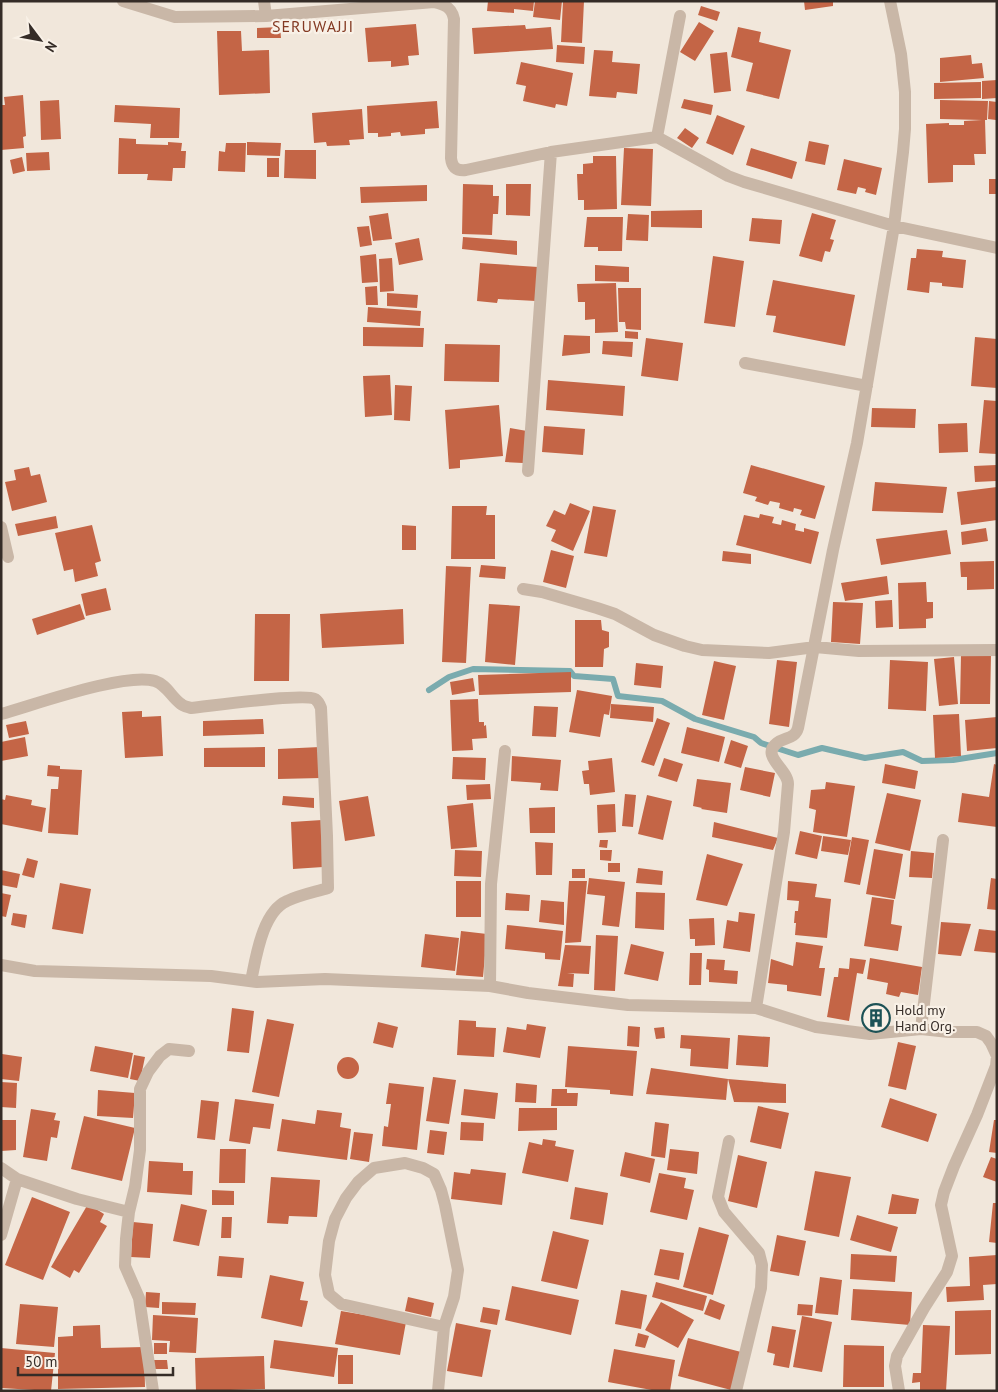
<svg xmlns="http://www.w3.org/2000/svg" width="998" height="1392" viewBox="0 0 998 1392" font-family="'PT Sans',sans-serif">
<style>
.lines{fill:none;stroke-linecap:round;stroke-linejoin:round}
.stream{stroke:#7aabae;stroke-width:6}
.building{fill:#c46546}
.minor{stroke:#c9b7a7;stroke-width:12}
.labels{text-anchor:middle;dominant-baseline:central;stroke-width:4.5;stroke-linejoin:round;paint-order:stroke}
.poi-label{font-size:14px;fill:#352c27;stroke:#f9f1e7;text-anchor:start}
.quarter-label{font-size:16px;letter-spacing:1px;fill:#833922;stroke:#f9f1e7}
</style>
<rect width="100%" height="100%" fill="#f1e7db"/>
<g class="lines">
<path class="stream" d="M429,690L449,677L473,669L570,671L574,676L613,679L618,696L662,701L695,719L754,737L761,743L798,755L822,748L865,758L903,752L922,761L953,760L997,753"/>
</g>
<path class="building" d="M488,1H534L533,11L514,9V13L487,11Z
M535,1H562L560,20L533,17Z
M563,1H584L582,43L561,42Z
M804,1H833V6L805,10Z
M701,6L720,12L717,21L698,15Z
M699,22L714,31L695,61L680,52Z
M416,24L419,55L408,56L409,65L391,67V61L368,62L365,28Z
M525,25L526,29L551,27L553,49L474,54L472,28Z
M280,27L281,38H257V28Z
M738,27L761,32L759,42L791,50L779,99L746,91L753,63L731,57Z
M217,31H241L242,51L269,50L270,93L219,95Z
M557,45L585,47L584,64L556,62Z
M594,50L613,51L612,62L640,64L637,94L617,92L616,98L589,96Z
M727,52L731,91L714,93L710,54Z
M971,55L972,64L982,63L984,78L940,82V58Z
M521,62L573,73L567,106L556,104L555,108L523,101L526,86L516,84Z
M997,80V98L982,99V81Z
M981,82V98L934,99V83Z
M23,95L26,136L23,137L24,148L1,150V105H5L4,97Z
M684,99L713,105L711,115L681,108Z
M59,100L61,139L41,140L40,101Z
M940,100L988,101L987,120H985L986,154H974L975,165H953V182L928,183L926,124L949,123V125H964V121L982,120L940,119Z
M437,101L439,128L425,129V134L401,136L400,132L391,133V136L378,137V133H368L367,106Z
M989,101L997,102L996,120L988,119Z
M115,105L180,108L179,138H150L151,124L114,122Z
M362,109L364,139L349,140L350,145L327,146L326,142L314,143L312,113Z
M717,115L745,126L733,155L706,143Z
M685,128L699,138L692,148L677,138Z
M119,138L136,139V144L168,145V142L182,143L181,151H186L185,168H173L172,181L147,180L148,174H118Z
M809,141L829,145L825,165L805,161Z
M247,142L281,143L280,156L247,155Z
M226,143H246L245,172L218,171L219,151L225,152Z
M624,148L653,149L651,206L621,205Z
M751,148L797,162L792,179L746,165Z
M285,150H316V179L284,178Z
M49,152L50,170L27,171L26,153Z
M593,156H616L617,209L584,210V200H578L577,174H583V164L593,163Z
M22,157L25,171L13,174L10,160Z
M267,158H279V177H267Z
M844,159L882,168L876,195L865,192L866,189L858,187L856,194L837,190Z
M989,179H997V194H989Z
M463,184L493,185V196H499L498,214H493L492,235L462,234Z
M506,184H531L530,216L506,215Z
M427,185V201L361,203L360,187Z
M702,210V228L651,227V211Z
M388,213L392,239L373,241L369,216Z
M812,213L836,220L830,239L834,240L830,252L825,251L822,262L799,256Z
M628,214L649,215L648,241L626,240Z
M587,217H623L622,251H598V247H584Z
M752,218L782,220L780,244L749,241Z
M369,226L372,245L360,247L357,227Z
M463,237L517,241V255L462,249Z
M419,238L423,260L399,265L395,243Z
M917,249L943,251L942,257L966,260L963,288L942,286V283L930,282L929,293L907,290L911,258H916Z
M376,254L378,282L362,283L360,256Z
M713,256L744,261L735,327L704,323Z
M392,258L394,291L380,292L379,259Z
M480,263L538,267L536,301L498,299L497,303L477,301Z
M595,265L629,267V282L595,281Z
M773,280L855,295L845,346L773,332L776,316L766,315Z
M616,283L618,332L595,333V319L585,320V302H578L577,284Z
M377,286L378,305H366L365,287Z
M618,288H641V330L626,329L625,322H619Z
M387,293L418,295L417,308L387,306Z
M368,307L421,311L420,326L367,322Z
M363,327L424,328L423,347L363,346Z
M625,331L638,332V339L625,338Z
M564,335L590,336V353L562,356Z
M975,337L997,339V388L971,386Z
M646,338L683,343L678,381L641,376Z
M603,341L633,342L632,357L602,354Z
M445,344L500,345L499,382L444,381Z
M390,375L392,415L365,417L363,376Z
M548,380L625,386L623,416L546,410Z
M395,385L412,386L410,421L394,420Z
M984,400L997,401V454L979,453Z
M499,405L503,456L460,460V468L449,469L445,410Z
M872,408L916,409L915,428L871,427Z
M967,423L968,452L939,453L938,424Z
M544,426L585,429L583,455L542,452Z
M510,428L527,431L523,463L505,462Z
M751,465L825,486L815,519L800,515L802,510L794,508L793,512L779,508L780,503L770,501L768,505L755,501L757,497L743,493Z
M996,465V481L975,482L974,466Z
M29,467L31,476L40,474L47,502L12,511L5,482L16,480L14,470Z
M875,482L947,487L943,513L872,511Z
M997,487V520L961,525L957,492Z
M570,503L590,511L573,551L551,541L556,530L546,526L554,510L565,515Z
M452,506H487L486,515H495V559H451Z
M593,506L616,510L607,557L584,553Z
M760,514L774,517L772,523L781,525L782,520L796,524L795,530L804,532V528L819,532L811,564L736,545L744,515L759,518Z
M56,516L58,528L18,536L15,524Z
M92,525L101,561L95,563L98,576L75,582L73,569L64,571L55,533Z
M402,525L416,526V550H402Z
M986,528L988,541L962,545L961,532Z
M947,530L951,554L881,565L876,539Z
M551,550L574,556L566,588L543,582Z
M723,551L751,554V564L722,561Z
M994,561V589L967,590V577H961L960,562Z
M481,565L506,567L505,579L479,577Z
M446,566L471,567L466,663L442,662Z
M887,576L889,594L845,601L841,583Z
M926,582L927,602H933V618L926,619V628L899,629L898,583Z
M106,588L111,610L86,616L81,594Z
M892,600L893,627L876,628L875,601Z
M833,602L863,603L860,644L831,642Z
M80,604L85,619L37,635L32,619Z
M489,604L520,606L515,665L485,662Z
M403,609L404,644L322,648L320,614Z
M255,614H290L289,681H254Z
M575,620H601L602,630L609,632V647L604,649L603,667H575Z
M961,655H991L990,704H960Z
M954,657L958,704L939,706L934,659Z
M777,660L797,662L789,727L769,724Z
M890,660L928,662L926,711L888,709Z
M714,661L736,666L724,720L702,715Z
M636,663L663,666L661,688L634,685Z
M571,672V692L479,695L478,675Z
M473,678L475,691L452,695L450,682Z
M577,690L612,696L609,715L604,714L600,737L569,732Z
M478,699L479,722H484V726L486,725L487,738L472,739L473,750L452,751L450,700Z
M611,704L654,707L653,722L610,718Z
M534,706L558,707L556,737L532,736Z
M142,711V717L161,716L163,756L125,758L122,712Z
M959,714L961,756L935,758L933,715Z
M997,717V748L967,751L965,720Z
M657,718L670,723L654,766L641,762Z
M263,719L264,734L203,736V721Z
M26,721L29,734L9,738L6,725Z
M687,727L725,737L719,762L681,753Z
M25,737L28,756L1,761V742Z
M731,740L748,746L741,768L724,763Z
M265,747V767H204V748Z
M320,747L321,778L278,779V749Z
M512,756L561,760L558,791L540,790L541,783L511,781Z
M453,757L486,758L485,780L452,779Z
M612,758L615,792L590,795L589,784H584L582,771L589,770L588,761Z
M664,758L683,764L677,782L658,776Z
M885,764L918,771L915,789L882,783Z
M994,764L997,765V827L958,822L962,793L989,797Z
M48,765L60,766V769L82,770L78,835L48,833L51,789H58L59,777L47,776Z
M745,767L775,773L770,797L740,790Z
M697,779L731,783L727,813L701,809L702,808L693,806Z
M826,782L855,786L847,837L813,832L816,810L809,808L811,790L825,789Z
M490,784L491,799L467,800L466,785Z
M887,793L921,800L910,851L875,843Z
M625,794L636,795L633,827L622,826Z
M6,795L32,800L31,805L46,808L42,832L1,824V799L5,800Z
M647,795L672,801L663,840L638,834Z
M283,796L314,798V808L282,805Z
M368,796L375,836L345,841L339,801Z
M473,803L477,847L451,849L447,806Z
M615,804L616,832L598,833L597,805Z
M555,807V833H530L529,808Z
M322,820L323,867L293,869L291,822Z
M714,822L778,838L773,850L712,837Z
M800,831L822,836L817,859L795,854Z
M823,836L851,840L848,855L821,851Z
M852,837L869,840L860,885L844,882Z
M600,840H608L607,848L599,847Z
M535,842L553,843L552,875H536Z
M874,849L903,854L895,899L866,894Z
M455,850L482,851L481,877L454,876Z
M600,850H612L611,861L600,860Z
M911,851L934,853L932,878L909,877Z
M707,854L743,864L727,906L696,900Z
M27,858L38,861L34,878L22,875Z
M608,863H620V872H608Z
M638,868L663,871L662,885L636,883Z
M572,869H585V878H572Z
M1,870L20,874L17,888L1,885Z
M589,878L625,882L619,927L602,925L605,896L587,894Z
M991,878L997,879V910L987,909Z
M456,881H481V917H456Z
M569,881H587L581,942L565,943Z
M788,881L817,884L815,897L831,899L827,938L795,935L796,923H794L795,911H798L799,901L787,900Z
M60,883L91,889L83,934L52,929Z
M636,892L665,893L664,930L635,928Z
M1,893L11,895L6,917L1,916Z
M506,893L530,895L529,911L505,910Z
M872,897L894,900L891,924L902,926L898,951L864,946Z
M541,900L564,902V925L539,922Z
M739,912L755,914L750,952L723,948L727,920L738,922Z
M13,913L27,915L25,928L11,925Z
M714,918L715,945L695,946V939H690L689,919Z
M941,922L971,924L961,956L938,954Z
M507,925L563,931L560,960L545,959V953L505,949Z
M979,929L997,931V953L974,951Z
M461,931L487,934L483,977L456,975Z
M425,934L459,938L455,971L421,967Z
M596,935L618,936L615,991L594,990Z
M796,942L823,946L819,968H825L821,996L787,991V985L768,983L771,959L793,966Z
M631,944L664,952L658,981L624,974Z
M565,945L591,946L589,974L567,973L574,974L573,987L558,986Z
M690,953H702L701,985H689Z
M850,958L866,960L863,974L857,973L849,1021L827,1017L834,977H838L839,968L849,969Z
M870,958L922,967L918,995L901,992L899,997L886,994L888,983L867,979Z
M707,959L725,960L724,970L738,971L737,984L709,982V970L706,969Z
M232,1008L254,1011L249,1053L227,1051Z
M887,1011L888,1021L865,1025L863,1016Z
M267,1019L294,1024L279,1097L252,1092Z
M459,1020L476,1021V1027L496,1028L494,1057L457,1055Z
M378,1022L398,1027L393,1048L373,1043Z
M527,1024L546,1027L540,1058L503,1052L507,1027L526,1030Z
M628,1026L640,1027L639,1047L627,1046Z
M664,1027L665,1038L656,1039L654,1028Z
M681,1035L730,1038L728,1069L690,1066L691,1049L680,1048Z
M738,1035L770,1037L768,1067L736,1065Z
M898,1042L916,1046L906,1090L888,1086Z
M95,1046L133,1053L128,1078L90,1071Z
M568,1046L637,1051L633,1096L610,1094V1090L565,1087Z
M2,1054L22,1057L19,1081L1,1079Z
M134,1055L145,1057L140,1081L130,1079Z
M337 1068a11 11 0 1 1 22 0a11 11 0 1 1-22 0Z
M651,1068L728,1079L726,1100L646,1094Z
M433,1077L456,1080L449,1124L426,1121Z
M728,1079L786,1084V1103L734,1102Z
M1,1082L17,1083L16,1108L1,1107Z
M389,1083L424,1087L417,1150L382,1146L384,1126L388,1127L391,1104H386Z
M516,1083L537,1085L536,1103L515,1102Z
M464,1089L498,1093L495,1119L461,1115Z
M552,1089H567V1093H578L577,1106H551Z
M98,1090L135,1093L133,1118L97,1116Z
M890,1098L937,1114L928,1142L881,1127Z
M235,1099L274,1104L270,1129L253,1127L250,1144L229,1141Z
M201,1100L219,1102L215,1140L197,1138Z
M758,1106L789,1113L781,1149L750,1142Z
M519,1108H557V1130L518,1131Z
M31,1109L56,1113L54,1120L60,1121L57,1138L51,1137L47,1161L23,1157Z
M317,1110L342,1113L340,1127L351,1129L347,1160L277,1151L282,1119L315,1124Z
M84,1116L135,1128L122,1181L71,1169Z
M1,1120H16V1150L1,1151Z
M994,1120H997V1153L989,1152Z
M461,1122L484,1123L483,1141L460,1140Z
M655,1122L669,1124L665,1158L651,1156Z
M430,1130L447,1132L444,1155L427,1153Z
M354,1132L373,1134L369,1162L350,1159Z
M543,1139L556,1141L555,1146L574,1150L568,1182L522,1173L529,1142L542,1145Z
M220,1149H246L245,1183H219Z
M670,1149L699,1152L697,1174L667,1170Z
M625,1152L655,1159L650,1183L620,1176Z
M738,1155L767,1162L757,1208L728,1201Z
M991,1157L997,1159V1182L983,1177Z
M149,1161L183,1163V1171H193L192,1195L147,1192Z
M471,1169L506,1173L502,1205L451,1199L454,1172L470,1174Z
M815,1171L851,1177L839,1237L804,1230Z
M659,1173L686,1178L684,1188L694,1190L687,1220L650,1212Z
M271,1177L320,1180L317,1217L289,1216L288,1224L267,1223Z
M575,1187L608,1193L603,1225L570,1219Z
M212,1190L234,1191V1205H212Z
M892,1194L919,1199L916,1214H888Z
M32,1197L70,1212L43,1280L5,1265Z
M993,1203H997V1243L989,1242Z
M88,1204L104,1214L100,1222L107,1226L79,1273L74,1270L70,1278L51,1267Z
M181,1204L207,1210L199,1246L173,1241Z
M857,1215L898,1227L891,1252L850,1240Z
M222,1217H232L231,1238H221Z
M133,1222L153,1224L150,1258L131,1257Z
M699,1227L729,1235L713,1295L683,1287Z
M553,1231L589,1240L577,1289L541,1281Z
M777,1235L806,1241L799,1276L770,1271Z
M660,1249L684,1253L679,1280L654,1275Z
M851,1254L897,1256L895,1282L850,1279Z
M997,1255V1284L983,1285L984,1300L947,1302L946,1287L970,1286L969,1257Z
M219,1256L244,1258L242,1278L217,1276Z
M270,1275L304,1282L300,1300L308,1301L302,1327L261,1318Z
M820,1277L842,1280L838,1315L815,1313Z
M656,1282L707,1296L703,1311L652,1297Z
M512,1286L579,1300L571,1335L505,1320Z
M853,1289L912,1292L910,1325L851,1320Z
M621,1290L647,1295L641,1329L615,1324Z
M146,1292L160,1293L159,1308L145,1307Z
M408,1297L434,1303L431,1317L405,1311Z
M710,1299L725,1305L720,1320L704,1314Z
M162,1302L196,1303L195,1315L162,1314Z
M661,1302L694,1320L678,1348L645,1330Z
M20,1304L58,1307L54,1347L16,1344Z
M798,1304L813,1305L812,1316L797,1315Z
M483,1307L500,1310L497,1325L480,1322Z
M991,1310V1354L955,1355V1311Z
M341,1311L406,1322L400,1355L335,1344Z
M153,1315L198,1318L196,1353L169,1352L170,1341L152,1340Z
M802,1316L832,1322L822,1372L793,1367Z
M456,1323L491,1330L482,1377L447,1371Z
M100,1325L101,1348L144,1347L145,1387L58,1389V1337L73,1336V1326Z
M923,1325L950,1326L946,1391L920,1390V1382L912,1383L913,1373H921Z
M772,1326L796,1330L789,1368L773,1365L775,1354L767,1352Z
M638,1333L649,1336L645,1348L635,1346Z
M688,1338L741,1352L731,1390L678,1376Z
M274,1340L338,1348L334,1377L270,1368Z
M154,1343H167V1354H154Z
M844,1345L884,1346V1387H843Z
M1,1348L55,1353L51,1391L1,1388Z
M614,1349L675,1360L670,1391H657L608,1382Z
M338,1355H353V1384H338Z
M264,1356L265,1389L196,1391L195,1358Z
M154,1360H167L168,1369H154Z"/>
<g class="lines">
<path class="minor" d="M123,1L175,17L266,16L434,2C445,4 452,8 454,19L451,158C452,167 456,171 466,170L551,152L657,137L728,176L744,182L894,226L997,248
M264,1L266,16
M657,137L680,16
M745,363L867,386
M528,471L551,152
M1,527L8,557
M523,589L542,592L597,608L615,614L654,635L685,646L702,650L769,653L815,647L859,651L997,650
M1,714C34,705 125,672 155,681C167,685 171,697 181,704C183,706 188,707 191,708C211,706 303,693 315,699C318,701 320,705 321,708L327,836L328,888C315,892 299,895 287,901C262,912 256,958 251,981
M1,965L35,971L211,976L257,982L325,979L490,986L528,993L628,1005L756,1008L816,1027L870,1034L921,1029L949,1032H977L986,1036L991,1043L997,1056L996,1066L977,1115L954,1166L944,1192L941,1205L952,1256L947,1272L924,1308L897,1356L895,1366L899,1391
M490,986L491,884L505,751
M756,1008L784,832L788,784C788,769 760,756 777,743C785,737 795,739 798,728L833,550L857,443L894,226L903,152L905,129V92L901,54L890,1
M921,1029L943,840
M729,1141L718,1197L724,1212L759,1253L762,1265L761,1288L736,1391
M1,1168L17,1179L77,1199L129,1212
M1,1235L17,1179
M153,1391L139,1298L125,1266L126,1239L129,1212L135,1187L140,1150V1089L148,1072L160,1056L169,1049L189,1051
M438,1391L444,1327L454,1297L458,1270L445,1205L441,1190L434,1174L423,1168L405,1163L374,1168L358,1182L346,1198L335,1219L329,1241L325,1275L329,1294L341,1304L444,1327"/>
</g>
<defs>
<symbol id="building-ring" viewBox="-11 -11 22 22"><circle r="9.5" fill="#f9f1e7" stroke="#1d5256" stroke-width="1.5"/><path d="M-4-6H4V6H1V3H-1V6H-4ZM-2.5-4.3h1.7v1.8h-1.7ZM.8-4.3h1.7v1.8H.8ZM-2.5-1h1.7V.8h-1.7ZM.8-1h1.7V.8H.8Z" fill="#1d5256"/></symbol>
</defs>
<g fill-rule="evenodd">
<use href="#building-ring" x="860" y="1002" width="32" height="32"/>
</g>
<g class="labels">
<g class="poi-label">
<text x="895" y="1010">Hold my<tspan x="895" dy="16">Hand Org.</tspan></text>
</g>
<g class="quarter-label">
<text x="313" y="26">SERUWAJJI</text>
</g>
</g>
<rect width="998" height="1392" fill="none" stroke="#352c27" stroke-width="5"/>
<g transform="translate(40 40) rotate(122)" stroke="#f9f1e7" stroke-width="4" paint-order="stroke">
<path d="M0-4L9 19L0 12L-9 19Z" fill="#352c27"/>
<text y="-8" font-size="14" font-weight="bold" text-anchor="middle" fill="#352c27">N</text>
</g>
<path d="M18 1367v8h155v-8" fill="none" stroke="#352c27" stroke-width="2.5"/>
<text x="25" y="1367" font-size="15" fill="#352c27" stroke="#f9f1e7" stroke-width="4" paint-order="stroke">50 m</text>
</svg>
